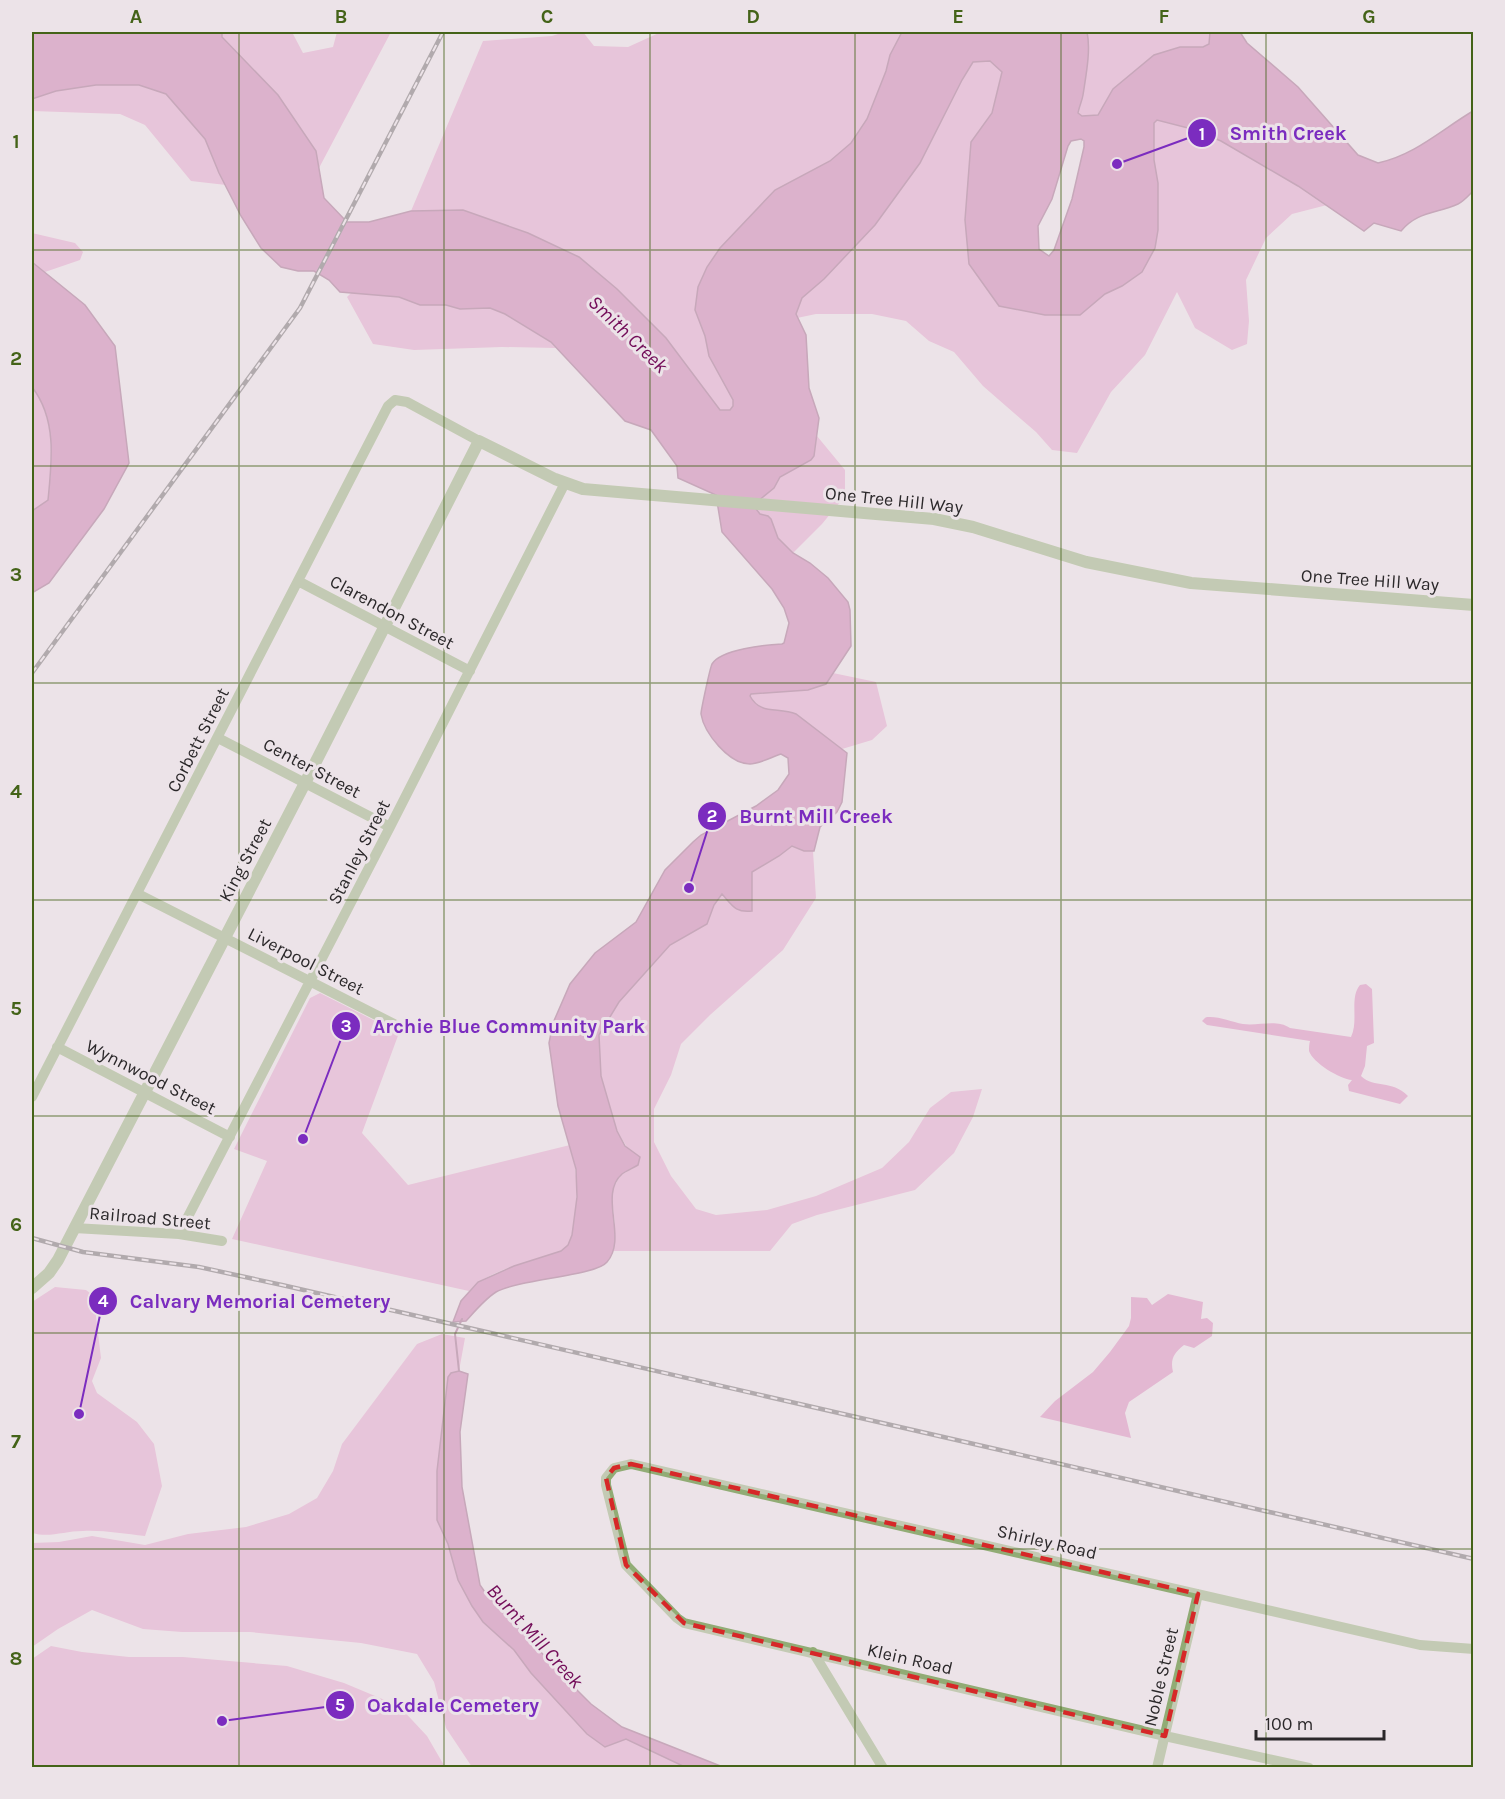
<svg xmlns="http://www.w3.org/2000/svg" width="1505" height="1799" viewBox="0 0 1505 1799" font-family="Karla,sans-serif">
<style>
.green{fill:#e1a0c9}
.forest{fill:#d783b9}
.water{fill:#c876ab;stroke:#995f84;stroke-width:1.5;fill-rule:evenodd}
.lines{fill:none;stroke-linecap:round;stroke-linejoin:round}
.stream{stroke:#995f84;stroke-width:2}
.minor{stroke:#91ac75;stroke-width:10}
.tertiary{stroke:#91ac75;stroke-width:12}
.rail-casing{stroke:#696467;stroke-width:4.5}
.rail{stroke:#ece3e8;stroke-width:2;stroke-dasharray:7;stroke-linecap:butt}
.marked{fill:none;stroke:#d62828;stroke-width:4.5;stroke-dasharray:12 8;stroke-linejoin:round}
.grid{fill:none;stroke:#446318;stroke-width:1.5;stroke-opacity:0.55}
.labels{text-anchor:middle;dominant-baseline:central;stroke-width:6;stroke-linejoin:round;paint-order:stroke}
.street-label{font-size:18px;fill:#2b282a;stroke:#ece3e8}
.water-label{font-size:20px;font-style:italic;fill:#730d59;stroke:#ece3e8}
.leader{fill:none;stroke:#7b2cbf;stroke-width:2}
.callout-dot{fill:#7b2cbf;stroke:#ece3e8;stroke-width:2}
.mark-label{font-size:18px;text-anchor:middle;font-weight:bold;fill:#fff}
.callout-label{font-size:20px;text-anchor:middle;font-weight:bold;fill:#7b2cbf;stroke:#ece3e8;stroke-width:6;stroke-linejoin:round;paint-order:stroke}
.neatline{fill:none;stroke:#446318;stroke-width:2}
.grid-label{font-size:20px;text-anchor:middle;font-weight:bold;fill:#446318}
</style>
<rect width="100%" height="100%" fill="#ece3e8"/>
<path class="green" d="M222,32H292L303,53L333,47L337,32H391L319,168L316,151L222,36Z
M564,32H583L594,46L628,47L661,32H902L890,55L886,71L867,119L851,143L830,161L775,190L720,248L707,267L698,287L695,310L705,336L709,356L733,400V406L730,410H720L666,338L617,289L579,257L528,233L463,210L411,211L483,41L552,36Z
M1087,32H1210L1209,44L1203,47H1180L1113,89L1098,115L1082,116L1078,113C1079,107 1082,101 1083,95C1086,75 1091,50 1087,32Z
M990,61L1002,71L992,113L971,142L965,220L1080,315L1105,293L1122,286L1158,183L1154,160V123L1157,120L1192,129L1221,141L1298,186L1327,205L1292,214L1266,238L1246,280L1249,321L1247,344L1232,350L1195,328L1177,292L1145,355L1111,392L1077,453L1052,450L1036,432L983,386L954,352L929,341L906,321L872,314H816L797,318L796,314L802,298L824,279L875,225L920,163L962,80L973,62Z
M96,85H139L166,94L205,139L226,185L191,181L145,125L120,114L32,111V99L56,91Z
M32,233L75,243L83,252L80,260L45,272L32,262Z
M351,293L399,297L421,305H446L460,309L490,308L505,314L551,342L556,348L502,347L414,350L373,344L347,297Z
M32,387C57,420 51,461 48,500L32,511Z
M817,436L845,470V496L822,524L793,553L778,538L771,518L768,516L760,514L753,505L774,488L780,477L811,460L814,456Z
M833,673L876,682L887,726L872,740L842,749L796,714C778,707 760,715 750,696V694L826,684Z
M792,846L804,851H813L816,898L783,950L710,1015L681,1044L671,1075L654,1109V1142L671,1176L696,1209L716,1215L767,1210L816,1196L882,1168L909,1142L930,1108L951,1092L982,1089L973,1117L954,1153L915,1190L817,1215L792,1224L770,1251H614L615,1224L611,1191L621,1175L638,1165L617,1131L601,1076L599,1035L619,1002L670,945L707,924L714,905L723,894L731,905L752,872L779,856Z
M320,993L399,1033L362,1133L408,1185L570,1145C577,1168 578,1190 575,1214C574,1224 573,1241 565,1249C559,1255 547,1257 539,1259C515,1266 487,1272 469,1291L232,1239L267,1161L234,1149L310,998Z
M55,1287L86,1290L90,1293L95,1308L101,1358L92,1381L97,1393L137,1422L154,1444L162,1486L145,1536C124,1534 104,1530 83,1531C64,1531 50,1538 32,1533V1302Z
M442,1334L465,1338L459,1371L451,1373L448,1377L437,1471V1520L448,1544L458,1580L472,1606L483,1622L514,1650L531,1673L605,1747L626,1739L685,1767H472L446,1728L434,1682L417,1654L361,1643L250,1632H182L143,1629L92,1610L58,1629L32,1647V1543L59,1542L92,1536L145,1545L188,1534L246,1527L289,1514L317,1498L333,1471L342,1444L417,1344Z
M51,1646L82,1652L129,1657H183L287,1666L344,1683L399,1706L427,1736L445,1767H32V1659Z"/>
<path class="forest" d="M1366,984L1372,989L1374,1043L1367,1046L1365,1066L1361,1076C1375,1089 1391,1079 1408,1096L1400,1104L1349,1091L1348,1085L1352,1080C1340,1079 1313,1063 1309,1051C1309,1048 1309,1044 1310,1041L1207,1025L1202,1021C1206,1017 1205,1017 1210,1017C1221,1017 1232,1022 1243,1024C1259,1026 1277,1019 1290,1028L1351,1037C1359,1021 1349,998 1360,985Z
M1168,1294L1203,1302L1201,1319L1207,1318L1213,1323L1212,1336L1194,1348L1184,1345C1174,1353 1170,1359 1173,1372L1129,1402L1125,1413L1131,1438L1040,1417L1055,1401L1093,1372L1110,1352L1129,1326L1131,1318V1297L1147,1298L1152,1305Z"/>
<path class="water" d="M32,32H222V37L278,95L316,151L324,198L347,222H369L411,211L463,210L528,233L579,257L617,289L666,338L720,410H730L733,406V400L709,356L705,336L695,310L698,287L707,267L720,248L775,190L830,161L851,143L867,119L886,71L890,55L902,32H1087C1091,50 1086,75 1083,95C1082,101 1079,107 1078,113L1082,116L1098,115L1113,89L1154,55L1180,47H1203L1209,44L1210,32H1240L1247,43L1298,87L1358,155L1378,163C1415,155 1441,130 1473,111V191C1469,195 1464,201 1458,204C1436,214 1418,211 1401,231L1374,223L1364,231L1298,186L1221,141L1192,129L1157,120L1154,123V160L1158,183V230L1155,248L1142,272L1122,286L1105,294L1080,315H1045L999,306L969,264L965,220L971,142L992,113L1002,72L990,61L973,62L962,80L920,163L875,225L824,279L802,298L796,314L806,335L809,388L819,418L814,456L811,460L780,477L774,488L753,505L760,514L768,516L771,519L778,538L793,553L810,563L828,578L848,602L850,610L851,646L826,684L808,690L751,694L750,696C760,715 778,707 796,714L847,753L842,802L837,812L820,827L814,851H804L792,846L779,856L752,872V911C735,913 732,905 722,894L714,905L707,924L670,945L619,1002L599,1035L601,1076L617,1131L625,1146L640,1157L638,1165C633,1168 626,1171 622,1174C598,1195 628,1238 607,1262C596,1276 520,1279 496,1292C485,1299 475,1311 466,1321L453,1322L461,1301L478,1282L514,1266L561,1251L568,1245L572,1235L577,1197L576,1169L558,1106L549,1043L553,1023L570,984L595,953L636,922L665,870L693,842L701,835L756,806L778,790L789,774L788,758L781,754C772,757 759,764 750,764C729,764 704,733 701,714C701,710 710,668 712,664C721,649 766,645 782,644L784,643L789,623L784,608L772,589L722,532L716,495L678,478L677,466L651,430L625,421L551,342L505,314L490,308L460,309L446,305H420L399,297L340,292L329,280L314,271H298L281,267L261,248L241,216L219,173L205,139L166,94L139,85H96L56,91L32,99ZM1081,139L1084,141V147L1072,199L1054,250L1049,256L1039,249L1038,226L1052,199L1068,146L1071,141Z
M32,262L85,305L115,346L129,463L104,509L49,583L32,593V511L48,500C52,461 57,419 32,387Z
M459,1371L468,1374L460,1432L462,1487L480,1585L487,1595L573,1686L591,1704L622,1727L723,1767H685L626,1739L605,1747L587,1734L531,1673L514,1650L483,1622L472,1606L458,1580L448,1544L437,1520V1471L448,1377L451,1373Z"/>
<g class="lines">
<path class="stream" d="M459,1371L455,1334L462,1319"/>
<path class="minor" d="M298,581L470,671
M218,738L390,827
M138,894L394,1024
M57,1047L230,1137
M32,1097L388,406L395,400L407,402L479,441
M74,1228L179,1234L222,1241
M179,1234L390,827L565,483
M813,1652L883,1768
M1157,1768L1198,1594
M1309,1768L1165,1736L684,1623L677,1618L626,1565L606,1485V1478L614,1468L631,1464L1420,1645L1474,1649"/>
<path class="tertiary" d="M32,1288L49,1273L58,1260L305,783L479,441L555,479L583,489L934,519L973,527L1086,562L1191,583L1474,605"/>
<defs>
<path id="rail" d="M32,673L300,308L443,32
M32,1238L83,1252L199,1267L282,1285L1474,1559"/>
</defs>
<use href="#rail" class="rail-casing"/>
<use href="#rail" class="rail"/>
</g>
<path d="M0 0H1505V1799H0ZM631,1464L1198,1594L1165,1736L684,1623L626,1565L606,1478L614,1468Z" fill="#ece3e8" fill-opacity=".55" fill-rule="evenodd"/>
<path class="marked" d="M631,1464L1198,1594L1165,1736L684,1623L626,1565L606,1478L614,1468Z"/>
<path class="grid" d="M239,32V1768M444,32V1768M650,32V1768M855,32V1768M1061,32V1768M1266,32V1768M32,250H1474M32,466H1474M32,683H1474M32,900H1474M32,1116H1474M32,1333H1474M32,1549H1474"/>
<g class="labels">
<g class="street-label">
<text transform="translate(894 500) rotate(6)">One Tree Hill Way</text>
<text transform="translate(1370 580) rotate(4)">One Tree Hill Way</text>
<text transform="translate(392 612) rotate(28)">Clarendon Street</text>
<text transform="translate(198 740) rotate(-63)">Corbett Street</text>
<text transform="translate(312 768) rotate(28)">Center Street</text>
<text transform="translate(359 852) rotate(-63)">Stanley Street</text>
<text transform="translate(245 860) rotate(-62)">King Street</text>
<text transform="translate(306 961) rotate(27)">Liverpool Street</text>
<text transform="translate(151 1077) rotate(27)">Wynnwood Street</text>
<text transform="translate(150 1218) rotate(5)">Railroad Street</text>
<text transform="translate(1047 1542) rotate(13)">Shirley Road</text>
<text transform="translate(910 1659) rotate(13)">Klein Road</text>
<text transform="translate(1161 1677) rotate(-77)">Noble Street</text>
</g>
<g class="water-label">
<text transform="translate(628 334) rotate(44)">Smith Creek</text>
<text transform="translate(535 1636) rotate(48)">Burnt Mill Creek</text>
</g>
</g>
<path class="leader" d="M1117 164L1202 133M689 888L712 816M303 1139L346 1026M79 1414L103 1301M222 1721L340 1705"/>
<g class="callout-dot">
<circle cx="1117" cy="164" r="6"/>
<circle cx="689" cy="888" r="6"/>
<circle cx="303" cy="1139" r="6"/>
<circle cx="79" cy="1414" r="6"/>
<circle cx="222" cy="1721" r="6"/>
<circle cx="1202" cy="133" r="15"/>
<circle cx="712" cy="816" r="15"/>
<circle cx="346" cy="1026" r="15"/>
<circle cx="103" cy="1301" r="15"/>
<circle cx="340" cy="1705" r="15"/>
</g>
<g class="mark-label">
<text x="1202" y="140">1</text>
<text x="712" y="822">2</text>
<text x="346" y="1032">3</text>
<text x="103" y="1307">4</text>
<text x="340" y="1711">5</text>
</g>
<g class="callout-label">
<text x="1288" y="140">Smith Creek</text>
<text x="816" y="823">Burnt Mill Creek</text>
<text x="509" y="1033">Archie Blue Community Park</text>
<text x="260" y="1308">Calvary Memorial Cemetery</text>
<text x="453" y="1712">Oakdale Cemetery</text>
</g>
<rect width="1505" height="1799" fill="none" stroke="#ece3e8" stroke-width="66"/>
<path d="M1256 1730v9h128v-9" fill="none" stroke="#2b282a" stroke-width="3"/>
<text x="1265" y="1730" font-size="18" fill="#2b282a" stroke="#ece3e8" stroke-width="4.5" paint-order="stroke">100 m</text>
<rect x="33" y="33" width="1439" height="1733" class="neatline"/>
<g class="grid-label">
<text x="136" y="23">A</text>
<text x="341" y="23">B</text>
<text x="547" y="23">C</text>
<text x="753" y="23">D</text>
<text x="958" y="23">E</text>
<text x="1164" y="23">F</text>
<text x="1369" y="23">G</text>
<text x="16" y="148">1</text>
<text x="16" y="365">2</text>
<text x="16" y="581">3</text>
<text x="16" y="798">4</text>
<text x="16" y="1015">5</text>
<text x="16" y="1231">6</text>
<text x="16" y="1448">7</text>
<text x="16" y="1665">8</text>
</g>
</svg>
